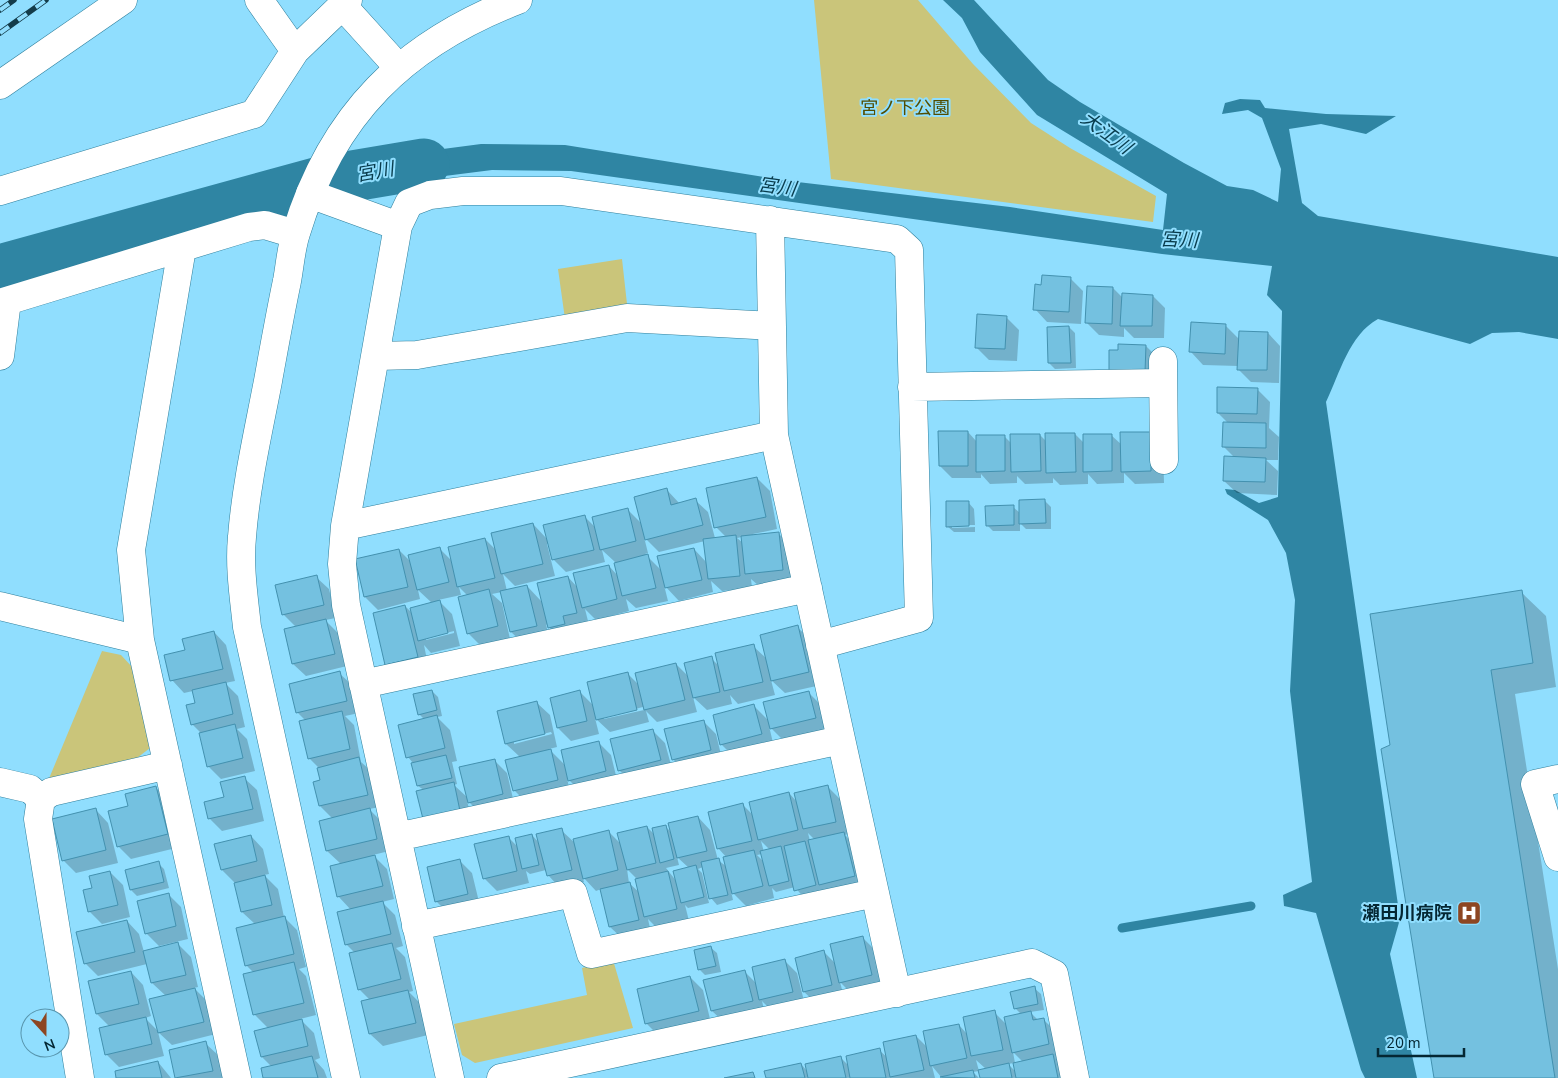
<svg xmlns="http://www.w3.org/2000/svg" width="1558" height="1078" viewBox="0 0 1558 1078" font-family="'Nunito Sans','Noto Sans JP',sans-serif">
<style>
.green{fill:#cac57a}
.water{fill:#2f85a3}
.shadow{fill:#0003;fill-rule:evenodd}
.lines{fill:none;stroke-linecap:round;stroke-linejoin:round}
.stream{stroke:#2f85a3;stroke-width:9}
.river{stroke:#2f85a3;stroke-width:51}
.building{fill:#74c1e0;stroke:#4391af}
.minor-casing{stroke:#2e7f9c;stroke-width:29}
.tertiary-casing{stroke:#2e7f9c;stroke-width:29}
.minor{stroke:#fff;stroke-width:28}
.tertiary{stroke:#fff;stroke-width:28}
.rail-casing{stroke:#143c4a;stroke-width:5.5}
.rail{stroke:#90defe;stroke-width:4;stroke-dasharray:11;stroke-linecap:butt}
.labels{text-anchor:middle;dominant-baseline:central;stroke-width:4;stroke-linejoin:round;paint-order:stroke}
.park-label{font-size:18px;fill:#524d01;stroke:#90defe}
.poi-label{font-size:18px;font-weight:bold;fill:#042733;stroke:#90defe;text-anchor:end}
.water-label{font-size:19px;font-style:italic;fill:#093c4d;stroke:#90defe}
</style>
<rect width="100%" height="100%" fill="#90defe"/>
<path class="green" d="M814,0H918L973,64L1031,123L1070,148L1156,196L1153,222L831,179Z
M622,259L627,304L565,319L558,269Z
M102,651L121,655L133,668L150,748L137,758L48,781Z
M613,960L633,1028L475,1063L462,1055L454,1024L587,995L582,968Z"/>
<path class="water" d="M943,0H974L1048,80L1080,102L1184,163L1227,186L1253,190L1278,202L1281,169L1262,118L1248,110L1222,114L1225,103L1240,99L1260,100L1265,108L1326,114L1396,116L1366,134L1321,124L1289,129L1302,203L1318,216L1558,257V339L1519,332L1492,333L1470,344L1378,319C1349,335 1340,373 1326,402L1400,919L1390,954L1417,1078H1365L1361,1070L1316,913L1284,906L1283,895L1312,882L1290,691L1295,600L1286,553L1268,520L1227,494L1225,489L1235,490L1259,503L1278,497L1282,311L1267,295L1272,266L1162,254L571,171L492,170L350,188L359,160L481,144L565,145L789,181L1010,207L1163,230L1167,194L1037,115L980,52L962,18Z"/>
<path class="shadow" d="M1070,278L1083,291L1081,324L1047,322L1035,309L1043,286Z
M1113,288L1123,298L1153,296L1165,308L1164,338H1134L1124,328V337L1099,335L1087,323Z
M1006,317L1019,330L1017,361L989,360L976,347Z
M1225,325L1239,339L1268,333L1280,346L1279,383L1251,382L1238,369V366L1203,365L1191,352Z
M1069,327L1075,333L1076,368L1055,369L1049,363Z
M1146,346L1159,359L1158,384L1123,383Z
M1257,389L1270,402L1269,428L1279,437L1278,460H1266L1278,471L1277,495L1237,493L1224,481L1235,458L1223,446L1228,423L1218,413Z
M968,432L977,442L1004,436L1012,444L1040,435L1047,442L1075,434L1084,443L1111,435L1122,445L1163,446L1164,483L1135,484L1124,473V483L1097,484L1088,474V484L1060,485L1053,478V483L1025,484L1017,476V483L990,484L981,474V478H952L940,466Z
M757,478L770,491L777,529L753,534V536L778,533L791,546L795,582L759,586L751,579L752,588L722,591L711,581L713,592L679,601L664,585L668,601L636,608L626,599L629,611L596,620L585,609L589,625L561,640L546,624L549,638L524,644L511,632L502,592L492,594L502,603L510,639L481,646L468,633V596L459,587L461,595L438,600L452,614L460,646L431,653L424,645L429,670L399,677L386,665L405,606L413,614L432,603L418,590L420,599L378,610L365,597L357,560L399,550L411,562L440,549L452,561L485,539L497,551L533,524L548,540L584,516L596,528L627,509L643,525L667,490L680,504L695,500L708,512L715,538L726,537L716,527ZM644,537L659,552L705,541L707,563L694,549L662,571L645,554L648,553ZM742,537L743,543L737,538ZM547,544H549L553,559L566,572L605,562L602,550L615,562L618,576L609,566L578,588L568,577L542,602L527,586L507,591L503,574L515,586L555,576ZM454,631V633L426,640V638Z
M1045,501L1051,507V529H1026L1020,523V531H993L987,525L1013,507L1020,513Z
M968,502L974,509L975,525H952V528L975,527V532H954L947,526Z
M316,577L329,589L336,618L325,620L338,633L347,666L306,676L293,664L297,628L283,614Z
M1521,592L1546,616L1556,687L1515,694L1558,969V1078H1436L1391,746Z
M797,627L810,639L821,685L785,693L771,680L775,695L738,704L730,695L732,704L707,710L693,697L697,712L657,722L646,711L649,722L610,732L595,718L599,734L571,741L558,728L551,699L580,692L594,706L627,673L639,685L676,664L689,677L711,658L719,666L753,646L767,659ZM643,707L644,710L604,719V717Z
M214,632L226,645L235,681L225,683L238,696L245,727L237,729L247,739L255,771L221,779L208,766L201,733L192,724L196,704L193,691L184,693L172,680L187,651Z
M339,673L352,685L359,713L345,716L354,725L361,762L371,771L380,807L369,809L382,822L389,851L373,855L387,869L394,899L382,902L395,915L403,946L396,948L405,957L413,991L409,992L421,1004L428,1035L383,1046L370,1034L362,1002L370,1000L359,989L355,953L346,944L351,910L338,896L341,864L327,851L321,822L333,819L320,806L322,781L318,767L309,758L306,721L297,712Z
M432,691L438,697L442,716L437,717L450,730L457,761L452,762L457,784L454,785L468,798L494,760L507,773L515,807L482,815L467,800L472,823L418,786L413,763L408,757L425,720L419,714Z
M809,693L821,705L827,731L784,741L769,726L774,747L734,757L721,744L754,706L769,721Z
M537,703L550,715L557,747L549,749L565,765L598,742L611,755L618,784L582,793L567,778L570,792L527,803L514,790L521,758L506,744ZM551,732L552,734L514,744V741Z
M703,721L716,734L723,763L685,772L673,759Z
M652,730L665,743L673,772L632,783L619,770Z
M244,778L257,790L264,821L222,831L210,819Z
M827,786L840,799L848,834L845,835L856,846L867,889L808,903L795,887L776,892L772,888L774,898L746,906L731,891L733,900L717,905L711,898L703,867L698,869L702,873L709,903L688,908L685,905L689,921L658,929L648,919L651,933L623,939L610,927L601,889L596,891L582,876L584,882L560,888L548,875L546,870L530,874L526,871L529,883L497,891L484,878L508,837L518,847L532,835L540,844L561,830L576,844L608,831L622,845L647,827L655,835L665,826L672,833L698,817L710,830L718,860L727,867V858L718,848L743,805L754,816L789,793L797,802ZM808,833L815,840L810,841ZM761,841L770,850L764,852ZM762,854L764,862L757,855ZM677,857L689,868L677,882L666,868L679,865ZM627,869L638,880L640,893L629,883Z
M156,788L169,800L180,847L131,859L118,846L130,807Z
M96,810L108,823L118,863L76,873L63,860Z
M251,836L263,849L269,874L264,875L278,889L284,917L297,930L306,967L299,969L306,976L316,1015L300,1019L314,1033L320,1058L315,1060L324,1070L327,1078H264L272,1067L262,1057L256,1032L269,1029L254,1014V973L247,966L238,928L255,924L242,912L235,883L222,870Z
M459,860L472,873L480,906L449,914L436,901Z
M158,863L164,869L169,888L137,896L131,890Z
M110,872L123,885L130,917L102,924L89,911L93,889Z
M168,894L181,907L188,939L159,946L146,933Z
M127,921L139,934L144,952L178,944L191,957L198,987L194,988L208,1002L216,1034L172,1045L158,1032L164,1056L119,1067L106,1054L110,1027L97,1014L131,972L143,985L151,1016L145,1018L159,1032L166,996L152,983L147,964L98,976L85,963Z
M862,937L875,950L884,987L853,995L840,982L844,997L817,1004L803,991L824,952L836,964Z
M710,947L717,953L721,972L705,975L699,969Z
M784,960L797,973L805,1005L773,1012L762,1001L765,1014L725,1023L712,1011L745,972L757,984Z
M690,977L703,990L711,1023L659,1036L646,1023Z
M1034,988L1041,994L1044,1010L1030,1012L1038,1020L1043,1019L1056,1032L1061,1057L1056,1058L1066,1068L1068,1078H981L986,1069L976,1060L979,1071L973,1072L979,1078H942L932,1066L935,1078H767L801,1064L807,1071L841,1058L849,1066L879,1050L888,1058L916,1036L928,1048L959,1025L967,1034L994,1012L1007,1025L1021,1014L1015,1008ZM1013,1052L1023,1062L1015,1063ZM1014,1063L1016,1072L1008,1064Z
M205,1043L218,1055L224,1078H177L170,1051Z
M158,1062L171,1078H118Z"/>
<g class="lines">
<path class="stream" d="M1122,928L1251,906"/>
<path class="river" d="M0,270L323,181L424,164"/>
</g>
<path class="building" d="M1042,275L1071,277L1069,312L1033,310L1035,284L1041,285Z
M1087,286L1113,287L1112,324L1085,323Z
M1122,293L1153,295L1152,326H1120Z
M977,314L1007,316L1005,349L975,348Z
M1191,322L1226,324L1225,354L1189,352Z
M1069,326L1071,363H1048L1047,327Z
M1239,331L1268,332L1267,370H1237Z
M1118,344L1146,345L1145,372L1109,371V350H1118Z
M1217,387L1258,388L1257,414L1217,413Z
M1223,422L1266,423V448L1222,447Z
M938,431H968V466H939Z
M1120,432H1151V471L1121,472Z
M1045,433H1075L1076,472L1046,473Z
M1010,434H1040L1041,471L1011,472Z
M1083,434H1112V471L1083,472Z
M976,435H1005V471L976,472Z
M1224,456L1266,458L1265,482L1223,481Z
M757,477L766,517L714,528L706,488Z
M667,488L671,505L696,498L703,525L645,540L634,497Z
M1045,499L1046,523L1019,524V500Z
M946,501H969V526L946,527Z
M1014,505V525L986,526L985,506Z
M628,508L636,541L600,550L592,517Z
M585,515L594,550L552,560L543,525Z
M533,523L543,564L501,574L491,533Z
M779,532L783,570L745,574L741,536Z
M736,535L740,576L708,579L703,539Z
M485,538L495,578L457,587L448,547Z
M440,547L449,582L417,590L408,555Z
M694,548L702,580L665,588L657,556Z
M399,549L408,587L364,597L355,559Z
M648,554L656,588L622,596L614,563Z
M609,565L617,599L582,608L573,573Z
M317,575L324,605L282,615L275,585Z
M568,576L577,613L563,616L565,624L548,628L537,583Z
M527,585L537,626L510,632L500,591Z
M489,589L498,626L467,634L458,597Z
M1522,590L1533,663L1491,670L1555,1078H1434L1381,749L1390,745L1370,614Z
M440,600L448,633L418,641L410,608Z
M405,605L418,657L385,665L373,613Z
M326,619L335,654L292,664L284,629Z
M798,625L809,672L771,681L760,635Z
M214,631L223,669L170,681L164,655L185,650L182,639Z
M754,644L763,682L724,691L715,653Z
M712,656L720,692L693,698L684,663Z
M676,663L685,700L644,710L635,673Z
M340,671L347,701L296,713L289,684Z
M628,672L637,710L596,720L587,682Z
M226,682L233,714L191,725L186,705L195,703L192,690Z
M432,690L437,710L418,715L413,694Z
M580,690L587,721L557,728L550,698Z
M809,691L816,718L770,729L763,702Z
M537,701L545,734L505,744L497,711Z
M754,704L762,734L720,745L713,715Z
M342,711L350,749L308,759L299,721Z
M437,715L445,748L406,758L398,725Z
M704,720L711,750L672,760L664,729Z
M235,724L243,758L207,767L199,733Z
M653,729L661,760L618,771L610,739Z
M599,741L606,771L568,781L561,750Z
M551,749L558,780L513,791L505,760Z
M446,755L452,778L417,786L411,763Z
M359,757L368,795L319,806L313,782L320,780L317,768Z
M495,759L503,794L468,803L459,767Z
M245,776L253,809L208,819L204,802L224,797L220,782Z
M454,782L460,811L423,819L416,791Z
M828,785L836,822L803,829L794,793Z
M156,786L168,834L117,847L108,811L128,806L125,794Z
M789,792L798,830L758,840L749,802Z
M743,803L752,841L717,849L708,812Z
M96,808L106,850L62,861L52,819Z
M370,808L377,839L326,851L319,821Z
M698,816L707,851L677,858L668,823Z
M666,825L674,859L660,863L652,828Z
M647,826L656,863L627,870L617,833Z
M562,828L572,870L547,876L536,834Z
M609,830L618,870L583,879L573,839Z
M844,832L855,876L819,885L808,840Z
M532,834L539,865L522,869L515,838Z
M251,835L257,861L221,870L214,844Z
M509,836L517,871L483,879L474,844Z
M805,841L816,885L794,891L784,846Z
M781,846L789,881L769,886L760,851Z
M754,850L763,886L732,894L723,857Z
M375,855L383,886L337,897L330,866Z
M719,858L728,895L709,899L701,862Z
M460,859L468,894L435,902L427,867Z
M159,861L164,882L130,890L125,870Z
M696,865L704,897L681,903L673,871Z
M110,871L118,905L88,912L83,890L92,888L89,876Z
M668,871L677,909L644,917L635,879Z
M265,875L272,905L241,912L234,883Z
M630,882L639,920L609,927L600,889Z
M169,893L176,926L145,934L137,901Z
M383,901L391,934L345,945L337,912Z
M285,916L294,954L245,966L236,928Z
M127,920L135,952L84,964L76,932Z
M863,936L872,975L839,983L830,944Z
M178,942L186,975L151,983L143,951Z
M392,943L401,979L358,990L349,953Z
M711,946L716,966L698,970L694,950Z
M824,950L832,985L803,992L795,958Z
M785,959L793,992L759,1000L752,967Z
M294,962L304,1003L253,1015L243,974Z
M745,970L753,1001L711,1011L703,980Z
M131,971L139,1004L96,1014L88,981Z
M690,976L699,1011L645,1024L637,989Z
M1035,986L1038,1004L1014,1009L1010,992Z
M195,988L204,1022L158,1033L149,999Z
M408,990L416,1023L369,1034L361,1001Z
M995,1010L1003,1050L971,1056L963,1017Z
M1031,1011L1033,1020L1044,1018L1049,1044L1012,1053L1004,1017Z
M146,1017L152,1044L105,1055L99,1028Z
M302,1019L308,1046L261,1057L254,1031Z
M959,1024L967,1058L930,1066L923,1031Z
M916,1035L924,1070L890,1077L883,1042Z
M206,1041L213,1071L175,1078L169,1050Z
M880,1048L886,1078H850L846,1056Z
M1053,1054L1058,1078H1016L1013,1063Z
M312,1056L318,1078H263L261,1068Z
M841,1056L846,1078H808L805,1064Z
M158,1061L162,1078H116L115,1071Z
M801,1063L805,1078H766L764,1071Z
M1009,1063L1012,1078H980L978,1070Z
M973,1070L975,1078L940,1077Z
M753,1072L755,1078H724Z"/>
<g class="lines">
<defs>
<path id="minor" d="M259,0L295,51
M342,5L398,67
M0,85L123,0
M0,191L254,114L295,51L348,0
M310,194L398,226
M770,220L774,435L897,993
M182,248L131,550L140,640L237,1078
M0,303L249,227L265,225L295,234
M0,356L7,301
M376,356L417,355L627,318L772,326
M1163,361L1164,460
M912,387L1163,383
M345,526L774,435
M0,606L140,640
M363,684L808,588
M1558,779L1535,784L1558,857
M0,782L30,789L41,799
M397,837L841,740
M416,926L573,893L591,954L875,893
M80,1078L38,819L41,799L51,792L168,765
M450,1078L346,605L342,564L345,526L398,226L409,203L430,195L463,191H561L897,239L909,250L919,618L820,645
M501,1078L1032,963L1054,974L1075,1078"/>
<path id="tertiary" d="M346,1078L247,627C244,598 239,567 242,537C246,485 258,433 268,381C274,348 280,314 287,281C290,265 291,248 296,233C332,114 404,44 518,0"/>
</defs>
<use href="#minor" class="minor-casing"/>
<use href="#tertiary" class="tertiary-casing"/>
<use href="#minor" class="minor"/>
<use href="#tertiary" class="tertiary"/>
<defs>
<path id="rail" d="M0,10L14,0
M0,33L46,0"/>
</defs>
<use href="#rail" class="rail-casing"/>
<use href="#rail" class="rail"/>
</g>
<defs>
<symbol id="hospital-square" viewBox="-11 -11 22 22"><rect x="-9" y="-9" width="18" height="18" rx="4" fill="#8d4622" stroke="#90defe"/><path d="M-5-5h3v3.5h4V-5h3V5h-3V1.5h-4V5h-3Z" fill="#fff"/></symbol>
</defs>
<g fill-rule="evenodd">
<use href="#hospital-square" x="1455" y="899" width="28" height="28"/>
</g>
<g class="labels">
<g class="park-label">
<text x="905" y="108">宮ノ下公園</text>
</g>
<g class="poi-label">
<text x="1452" y="913">瀬田川病院</text>
</g>
<g class="water-label">
<text transform="translate(1106 133) rotate(36)">大江川</text>
<text transform="translate(375 172) rotate(-10)">宮川</text>
<text transform="translate(777 187) rotate(8)">宮川</text>
<text transform="translate(1179 240) rotate(3)">宮川</text>
</g>
</g>
<g transform="translate(45 1033) rotate(159)"><circle r="24" fill="#90defe" stroke="#5895ad"/>
<path d="M0-4L9 19L0 12L-9 19Z" fill="#8d4622"/>
<text y="-8" font-size="14" font-weight="bold" text-anchor="middle" fill="#042733">N</text>
</g>
<path d="M1378 1048v8h86v-8" fill="none" stroke="#042733" stroke-width="2.5"/>
<text x="1386" y="1048" font-size="15" fill="#042733" stroke="#90defe" stroke-width="4" paint-order="stroke">20 m</text>
</svg>
